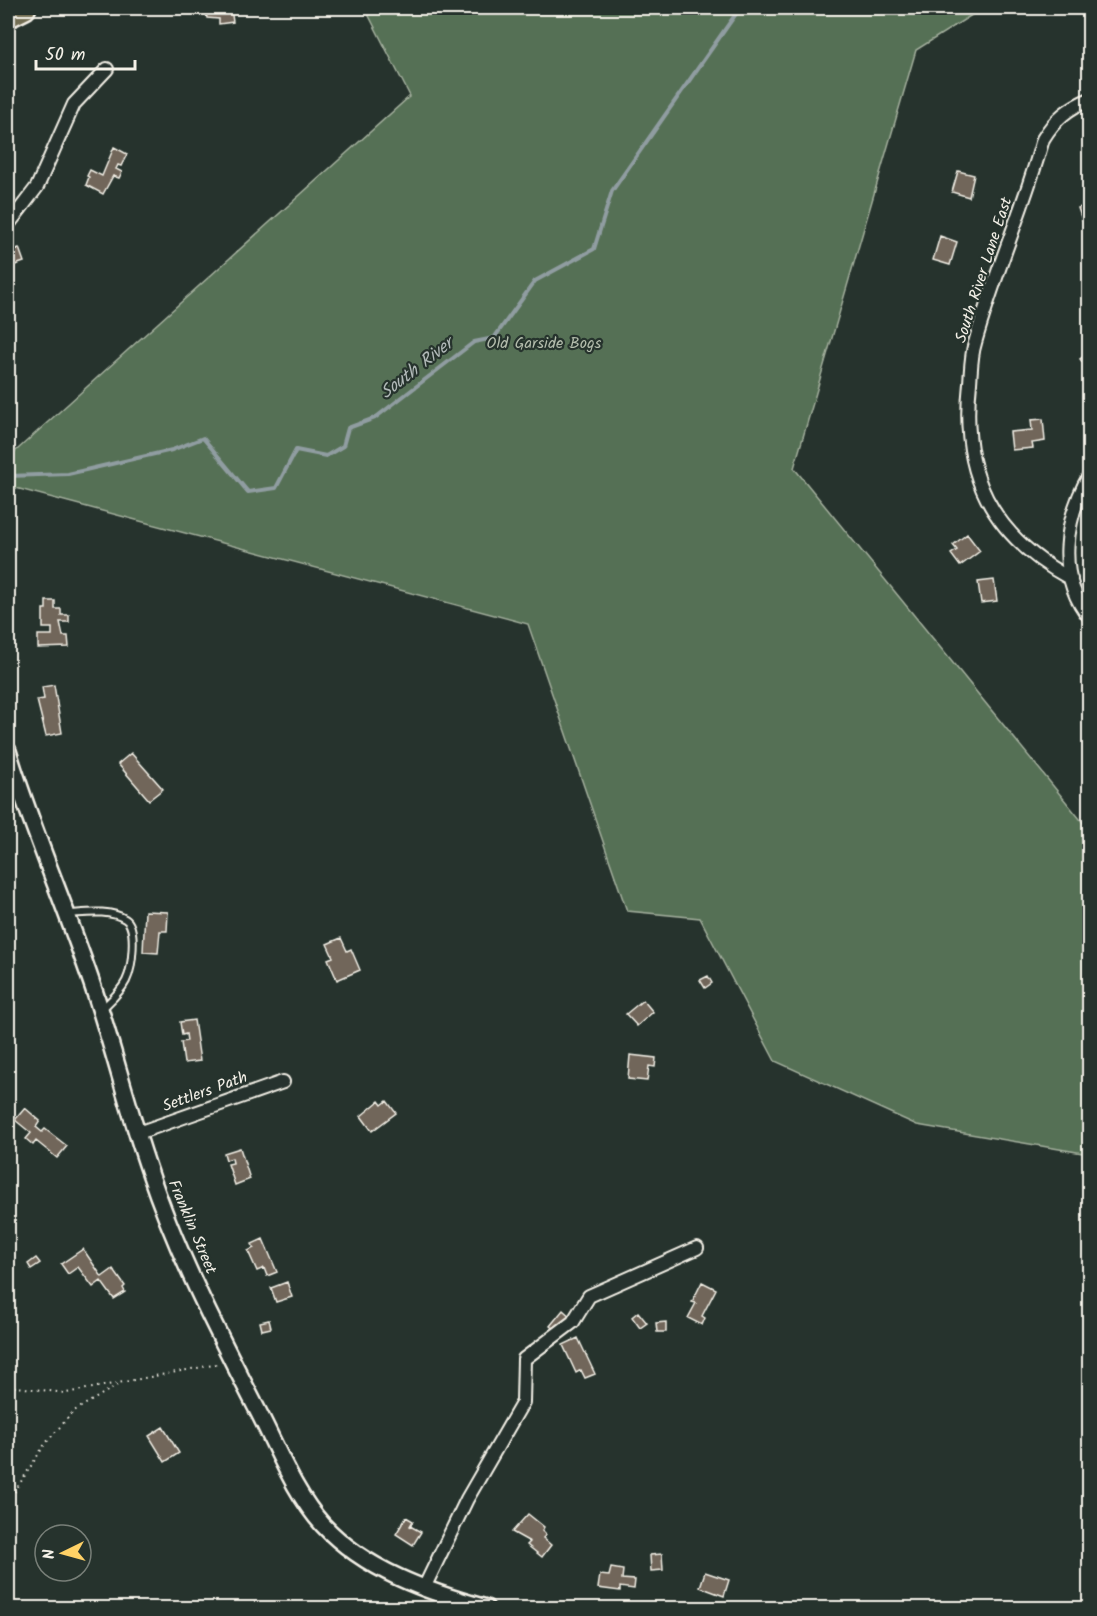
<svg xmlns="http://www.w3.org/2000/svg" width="1097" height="1616" viewBox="0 0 1097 1616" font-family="Kalam,sans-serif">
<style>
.green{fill:#556f55;stroke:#a4b09e;stroke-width:1.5}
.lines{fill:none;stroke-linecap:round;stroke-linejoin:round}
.stream{stroke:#909da1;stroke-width:4}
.building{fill:#71665a;stroke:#f4f1e8;stroke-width:1.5}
.service-casing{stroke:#f4f1e8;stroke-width:10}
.minor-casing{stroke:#f4f1e8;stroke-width:16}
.tertiary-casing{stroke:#f4f1e8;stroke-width:20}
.motorway-casing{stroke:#f4f1e8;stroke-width:27}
.path{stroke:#f4f1e8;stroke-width:2;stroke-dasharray:1.5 4.5;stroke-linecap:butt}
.service{stroke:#26332d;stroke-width:6}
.minor{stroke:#26332d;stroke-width:12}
.tertiary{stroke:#26332d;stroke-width:15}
.motorway{stroke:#726e52;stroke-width:22}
.labels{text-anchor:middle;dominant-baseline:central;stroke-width:4.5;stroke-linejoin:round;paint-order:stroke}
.street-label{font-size:16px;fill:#f4f1e8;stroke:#26332d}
.park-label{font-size:16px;fill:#b4bdad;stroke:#26332d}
.water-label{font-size:18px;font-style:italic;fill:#b1b9b8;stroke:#26332d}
</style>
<rect width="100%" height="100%" fill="#26332d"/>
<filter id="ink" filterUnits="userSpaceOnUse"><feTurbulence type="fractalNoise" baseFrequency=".0167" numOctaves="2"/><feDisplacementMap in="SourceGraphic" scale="12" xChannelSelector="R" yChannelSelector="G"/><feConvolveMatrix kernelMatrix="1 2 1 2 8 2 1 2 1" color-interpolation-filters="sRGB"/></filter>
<g filter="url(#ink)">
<path class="green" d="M365,8H983L916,50L794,468L1089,830V1154L917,1125L775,1061L700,918L627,911L528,624L8,486V458L410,96Z"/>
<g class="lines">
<path class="stream" d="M8,476L68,474L172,450L203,438L248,492L276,488L296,450L326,456L343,446L348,428L375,418L474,342L494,338L535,281L594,249L612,191L740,8"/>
</g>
<path class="building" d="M205,8H231L233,22L219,24V19L207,18Z
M114,147L127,154L121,166L118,165L116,169L122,172L119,178L113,176L103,194L86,185L89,177L87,176L90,170L102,176Z
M958,171L974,175L969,197L952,192Z
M1090,197V225L1084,226L1078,208L1088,205L1086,198Z
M940,236L957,242L950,265L933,260Z
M19,248L24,262L12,266L8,272V252Z
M1090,352V372L1080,359Z
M1043,419L1045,441L1032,443L1033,448L1012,450L1010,432L1032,430L1031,420Z
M967,534L980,551L960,566L951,554L957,550L953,545Z
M994,580L997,601L981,603L978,582Z
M46,601H55V609H61V615H69V622H60L63,636H68L69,647L38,648V635H52V628H43V609H46Z
M54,685L62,733L46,736L37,700L44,699L42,687Z
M131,753L163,789L149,800L118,764Z
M145,911L168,912L167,931H160L158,953L143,952Z
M341,938L347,951L351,949L360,970L337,980L328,959L333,957L327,944Z
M708,976L712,983L705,988L700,980Z
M643,1000L653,1012L637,1026L626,1014Z
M194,1020L200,1061L184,1063L181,1042L187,1041L186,1034L182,1035L180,1022Z
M630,1055L656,1058L655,1067L649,1066L647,1081L628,1079Z
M379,1101L382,1105L387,1101L396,1113L372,1131L361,1116Z
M25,1108L40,1121L36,1127L42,1132L45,1129L67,1146L57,1158L36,1141L33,1145L26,1139L31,1133L15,1120Z
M240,1148L250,1179L235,1185L228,1164L233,1163L232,1158L226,1160L224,1153Z
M263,1239L277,1272L267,1276L264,1268L257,1271L248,1251L254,1248L252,1244Z
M83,1249L102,1277L113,1269L125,1286L123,1288L125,1292L114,1299L101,1281L93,1287L78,1267L68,1274L61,1264Z
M36,1258L40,1263L31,1269L28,1264Z
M287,1282L292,1297L276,1302L271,1288Z
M702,1282L716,1289L702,1316L705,1318L702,1325L688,1318L696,1303L692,1302Z
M563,1310L572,1318L559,1334L550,1326Z
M638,1312L647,1323L640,1328L632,1317Z
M269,1320L271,1328L262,1330L260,1322Z
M666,1322V1332H657L656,1323Z
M578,1338L595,1374L585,1378L581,1370L576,1373L563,1345Z
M163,1427L179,1453L165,1462L149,1436Z
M528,1514L544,1527L542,1531L546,1535L543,1538L551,1545L542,1557L527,1545L530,1542L512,1532Z
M406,1517L413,1521L410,1526L421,1532L413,1545L396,1534Z
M662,1554L663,1570L651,1571L650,1555Z
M611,1568L623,1570L622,1579L635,1580L634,1589L620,1587V1591L598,1588L600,1575L609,1576Z
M705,1572L729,1580L724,1596L700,1587Z"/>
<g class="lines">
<defs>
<path id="service" d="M69,914C86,913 109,909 125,919C138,926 132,969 126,981C120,993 110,1001 101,1010"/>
<path id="minor" d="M8,225L37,187L74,104L107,69
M1090,474C1065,518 1055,576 1090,618
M1071,579C991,536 960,473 970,383C971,370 971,355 975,343C994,274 1024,208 1043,139C1055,119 1068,108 1090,99
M138,1133L283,1082
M424,1588L467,1499L523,1402L524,1359L573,1322L589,1296L697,1248"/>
<path id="tertiary" d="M8,751C33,833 68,911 95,993C114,1051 129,1112 149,1170C177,1254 219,1335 259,1413C278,1450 295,1494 323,1525C365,1570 428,1592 486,1608"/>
<path id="motorway" d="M8,16L24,8"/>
</defs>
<use href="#service" class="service-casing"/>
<use href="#minor" class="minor-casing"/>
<use href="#tertiary" class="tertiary-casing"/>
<use href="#motorway" class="motorway-casing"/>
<path class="path" d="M8,1386L66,1393L218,1364
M8,1502L45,1444L74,1411L121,1383"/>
<use href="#service" class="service"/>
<use href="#minor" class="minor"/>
<use href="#tertiary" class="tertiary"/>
<use href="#motorway" class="motorway"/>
</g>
</g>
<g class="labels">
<g class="street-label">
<text transform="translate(984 270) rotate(-72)">South River Lane East</text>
<text transform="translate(205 1092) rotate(-20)">Settlers Path</text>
<text transform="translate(192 1227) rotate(67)">Franklin Street</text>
</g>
<g class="park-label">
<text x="544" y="343">Old Garside Bogs</text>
</g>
<g class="water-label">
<text transform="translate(417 369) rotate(-38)">South River</text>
</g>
</g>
<rect width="1097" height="1616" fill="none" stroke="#26332d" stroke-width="30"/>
<rect x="15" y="15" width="1067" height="1586" fill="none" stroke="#f4f1e8" stroke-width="2" filter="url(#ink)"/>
<g transform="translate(63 1553) rotate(265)"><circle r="28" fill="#26332d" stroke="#787f78" stroke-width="1.5"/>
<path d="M0-4.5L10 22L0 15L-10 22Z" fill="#ffd166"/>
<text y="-9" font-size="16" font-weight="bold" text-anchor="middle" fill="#f4f1e8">N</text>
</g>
<path d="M36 60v9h99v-9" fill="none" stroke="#f4f1e8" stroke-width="3"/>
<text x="45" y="60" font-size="18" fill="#f4f1e8" stroke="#26332d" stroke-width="4.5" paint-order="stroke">50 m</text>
</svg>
